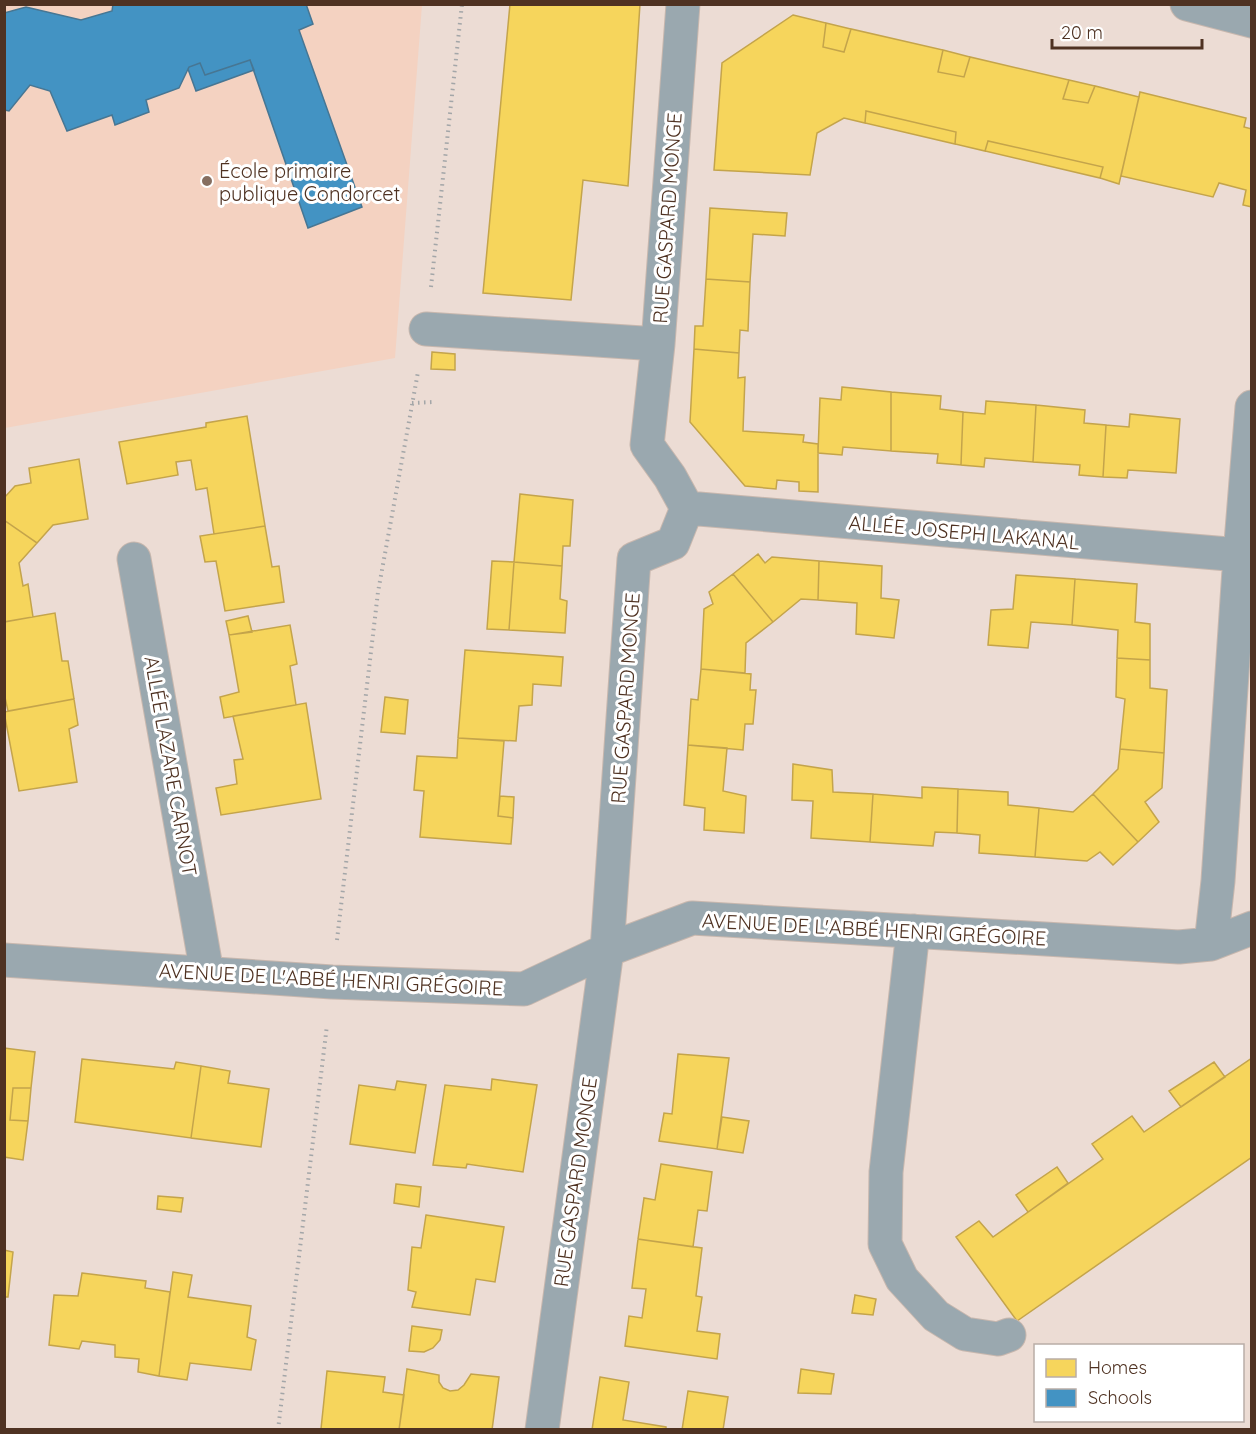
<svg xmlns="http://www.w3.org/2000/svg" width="1256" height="1434" viewBox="0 0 1256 1434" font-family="Quicksand,sans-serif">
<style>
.built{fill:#f4d2c1}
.homes{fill:#f6d55c;stroke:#c4a44b;stroke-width:1.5}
.schools{fill:#4393c3;stroke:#477693;stroke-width:1.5}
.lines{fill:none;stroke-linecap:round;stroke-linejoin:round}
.minor-casing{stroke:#c7b7ae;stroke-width:35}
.path{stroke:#a3a6a8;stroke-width:4;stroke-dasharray:1.5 4.5;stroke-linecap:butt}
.minor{stroke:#9aa8af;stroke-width:33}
.poi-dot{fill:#866e60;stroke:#fff;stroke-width:2}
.labels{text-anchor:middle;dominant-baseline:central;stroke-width:6;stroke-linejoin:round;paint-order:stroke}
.poi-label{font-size:20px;fill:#4f3222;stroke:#fff;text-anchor:start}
.street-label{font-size:20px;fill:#4f3222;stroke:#fff}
</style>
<rect width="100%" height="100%" fill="#ecdcd4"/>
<path class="built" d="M5,5H422L395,358L5,428Z"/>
<path class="homes" d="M510,4H640L628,186L583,180L571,300L483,293Z
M793,15L826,23L823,47L844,52L851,29L943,50L938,72L964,77L970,57L1069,80L1063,99L1088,103L1095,86L1139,97L1119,184L1100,178L1103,167L988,141L985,151L955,144L956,132L866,111L865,123L844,118L817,133L810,175L714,170L722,63Z
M826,23L851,29L844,52L823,47Z
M943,50L970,57L964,77L938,72Z
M1069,80L1095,86L1088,103L1063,99Z
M1140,92L1246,118L1244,127L1252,129V207L1243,205L1246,190L1219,183L1213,197L1121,176Z
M866,111L956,132L955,144L865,123Z
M988,141L1103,167L1100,178L985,151Z
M710,208L787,213L785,236L753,234L750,282L706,279Z
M706,279L750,282L748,331L740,330L739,353L694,349L695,326H703Z
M694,349L739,353L738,378L745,377L743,431L804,435L803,442L818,444V492L799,491V482L777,480L776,489L745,486L690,422Z
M432,352L455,354V370L431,369Z
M842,387L891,392V451L843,447L842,455L818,453L820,398L841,400Z
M891,392L941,396L940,409L963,412L961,465L937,463L938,454L891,451Z
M986,401L1036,405L1033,462L985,458L984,467L961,465L963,412L985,414Z
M1036,405L1085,410L1084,423L1106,425L1103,477L1079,475L1080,465L1033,462Z
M1130,414L1180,419L1176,473L1128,470L1127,478L1103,477L1106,425L1129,427Z
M247,416L265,526L214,534L207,488L196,490L191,460L176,462L178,475L127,484L119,442L206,427V423Z
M79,459L88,519L53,525L37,543L4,520V498L15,486L31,483L29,468Z
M520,494L573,500L570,546H563L562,566L514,562Z
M4,520L37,543L19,563L23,586L28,584L33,617L4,622Z
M265,526L272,567L279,566L284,602L225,611L216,561L205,562L200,536Z
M758,554L765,563L772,557L819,561L818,600L801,599L773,622L733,574Z
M492,561L514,562L509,630L487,629Z
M819,561L882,566L881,598L899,600L894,638L856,634L857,603L818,600Z
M514,562L562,566L560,599L567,601L565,633L509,630Z
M733,574L773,622L746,643L745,673L701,669L704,609L713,604L709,592Z
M1016,575L1075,579L1072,625L1031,622L1028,648L988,645L991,610L1013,609Z
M1075,579L1137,584L1135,622L1150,624V660L1117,658L1118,630L1072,625Z
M55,613L62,661H68L74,699L8,711L4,693V622Z
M248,616L252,632L229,635L226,621Z
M290,625L297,664L290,666L296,705L224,718L220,697L239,692L229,635Z
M465,650L563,657L561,686L533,684L532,705L519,706L516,741L458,738Z
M1117,658L1150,660V688L1167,690L1164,753L1120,749L1125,699L1116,697Z
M701,669L751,674L750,690H756L753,724H745L743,750L688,745L691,699L698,700Z
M385,697L408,700L405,734L381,732Z
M74,699L78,725L69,729L77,782L19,791L4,712Z
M306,703L321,799L221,815L216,788L237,784L234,760L243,759L233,716Z
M458,738L504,741L498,816L513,818L511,844L420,837L424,791L414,790L417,756L457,758Z
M688,745L727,748L723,791L746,796L744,833L704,830L705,808L684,805Z
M1120,749L1164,753L1162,788L1145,802L1159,822L1138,842L1093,794L1118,769Z
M793,764L832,770L833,792L873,794L870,842L811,838L813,801L792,800Z
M922,787L958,789L957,833L935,832L933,846L870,842L873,794L922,798Z
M958,789L1008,792V805L1039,808L1035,857L979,853L980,835L957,833Z
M1093,794L1138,842L1113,865L1100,852L1087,861L1035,857L1039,808L1073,812Z
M500,796L514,797L513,818L498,816Z
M4,1048L35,1052L31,1088H13L10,1120L28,1121L23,1160L4,1157Z
M678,1054L729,1058L717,1149L659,1141L664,1113L672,1114Z
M1252,1058V1157L1017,1321L956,1237L979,1221L993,1237L1103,1159L1092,1144L1132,1116L1144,1132Z
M82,1059L174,1069L176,1062L201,1066L191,1138L75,1122Z
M1214,1062L1225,1077L1181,1107L1169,1091Z
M201,1066L230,1071L228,1083L269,1089L261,1147L191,1138Z
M492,1079L537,1085L523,1172L467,1164L466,1168L433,1165L445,1085L491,1090Z
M397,1081L426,1085L415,1153L350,1144L359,1085L395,1090Z
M13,1088H31L28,1121L10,1120Z
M722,1117L749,1121L743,1153L717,1149Z
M661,1164L712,1172L707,1211L698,1210L693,1247L638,1239L644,1198L655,1200Z
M1057,1167L1068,1183L1028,1212L1016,1195Z
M396,1184L421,1187L419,1207L394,1203Z
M158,1196L183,1198L181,1212L157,1209Z
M426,1215L504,1227L495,1282L476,1279L470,1315L412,1307L416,1292L408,1290L412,1247L421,1248Z
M638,1239L702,1248L696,1296L702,1297L697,1331L720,1334L717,1359L625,1346L629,1316L642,1318L646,1289L632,1288Z
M4,1250L13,1252L8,1297H4Z
M173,1272L192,1275L188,1297L251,1306L247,1337L256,1340L251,1370L190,1363L187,1380L159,1376Z
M82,1273L146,1281L145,1288L170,1292L159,1376L138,1372L139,1359L115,1357V1345L82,1341L79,1349L49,1345L54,1295L78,1296Z
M855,1295L876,1299L873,1315L852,1313Z
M412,1326L442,1330L440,1340L433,1348L424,1352L409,1351Z
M407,1369L439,1375V1382L443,1388L450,1391L458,1390L464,1385L471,1374L499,1377L492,1430H399Z
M801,1369L834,1374L831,1394L798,1393Z
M327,1371L385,1377L383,1392L404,1395L399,1430L321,1429Z
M600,1377L629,1382L623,1420L666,1427V1430H592Z
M688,1391L728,1397L723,1430H682Z"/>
<path class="schools" d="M113,4H306L313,24L299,30L362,207L308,228L250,60L205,75L200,63L189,67L179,88L146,100L149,112L115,125L112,115L67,131L50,91L30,85L9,111L4,110V13L26,7L81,20L112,11Z
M250,60L254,70L196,91L188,69L189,67L200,63L205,75Z"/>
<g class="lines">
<defs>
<path id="minor" d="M1187,4L1252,21
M426,329L658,344
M687,508L1240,555L1218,881L1211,944
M1240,555L1252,407
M134,559L207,973
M913,931L886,1172L885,1244L902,1279L936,1316L965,1334L998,1339L1009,1335
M4,960L332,982L524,989L607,950L692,918L1179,947L1211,944L1252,928
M542,1430L607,950L634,559L673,543L687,508L670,477L647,445L658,344L683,4"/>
</defs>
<use href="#minor" class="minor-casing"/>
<path class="path" d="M431,287L462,4
M412,403L433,402
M337,940L378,592L418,372
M278,1430L327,1025"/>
<use href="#minor" class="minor"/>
</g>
<circle class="poi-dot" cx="207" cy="181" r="6"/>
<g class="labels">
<g class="poi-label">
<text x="219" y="170">École primaire<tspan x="219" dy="23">publique Condorcet</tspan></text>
</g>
<g class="street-label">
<text transform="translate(667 218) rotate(-86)">RUE GASPARD MONGE</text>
<text transform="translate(964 532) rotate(5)">ALLÉE JOSEPH LAKANAL</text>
<text transform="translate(625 698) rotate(-86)">RUE GASPARD MONGE</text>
<text transform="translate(171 766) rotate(80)">ALLÉE LAZARE CARNOT</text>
<text transform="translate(874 929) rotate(3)">AVENUE DE L'ABBÉ HENRI GRÉGOIRE</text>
<text transform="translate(331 979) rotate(3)">AVENUE DE L'ABBÉ HENRI GRÉGOIRE</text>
<text transform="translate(575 1182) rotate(-82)">RUE GASPARD MONGE</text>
</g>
</g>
<rect width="1256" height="1434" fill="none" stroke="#4f3222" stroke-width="12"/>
<rect x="1034" y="1344" width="210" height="78" fill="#ffffff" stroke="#b9ada7" stroke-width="1.5"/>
<rect x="1046" y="1359" width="30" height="18" fill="#f6d55c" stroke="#b9ada7" stroke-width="1.5"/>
<text x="1088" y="1374" font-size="18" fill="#4f3222">Homes</text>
<rect x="1046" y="1389" width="30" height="18" fill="#4393c3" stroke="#b9ada7" stroke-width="1.5"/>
<text x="1088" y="1404" font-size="18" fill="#4f3222">Schools</text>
<path d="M1052 39v9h150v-9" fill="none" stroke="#4f3222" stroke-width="3"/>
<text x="1061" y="39" font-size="18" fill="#4f3222" stroke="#ffffff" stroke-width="4.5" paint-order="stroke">20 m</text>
</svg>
